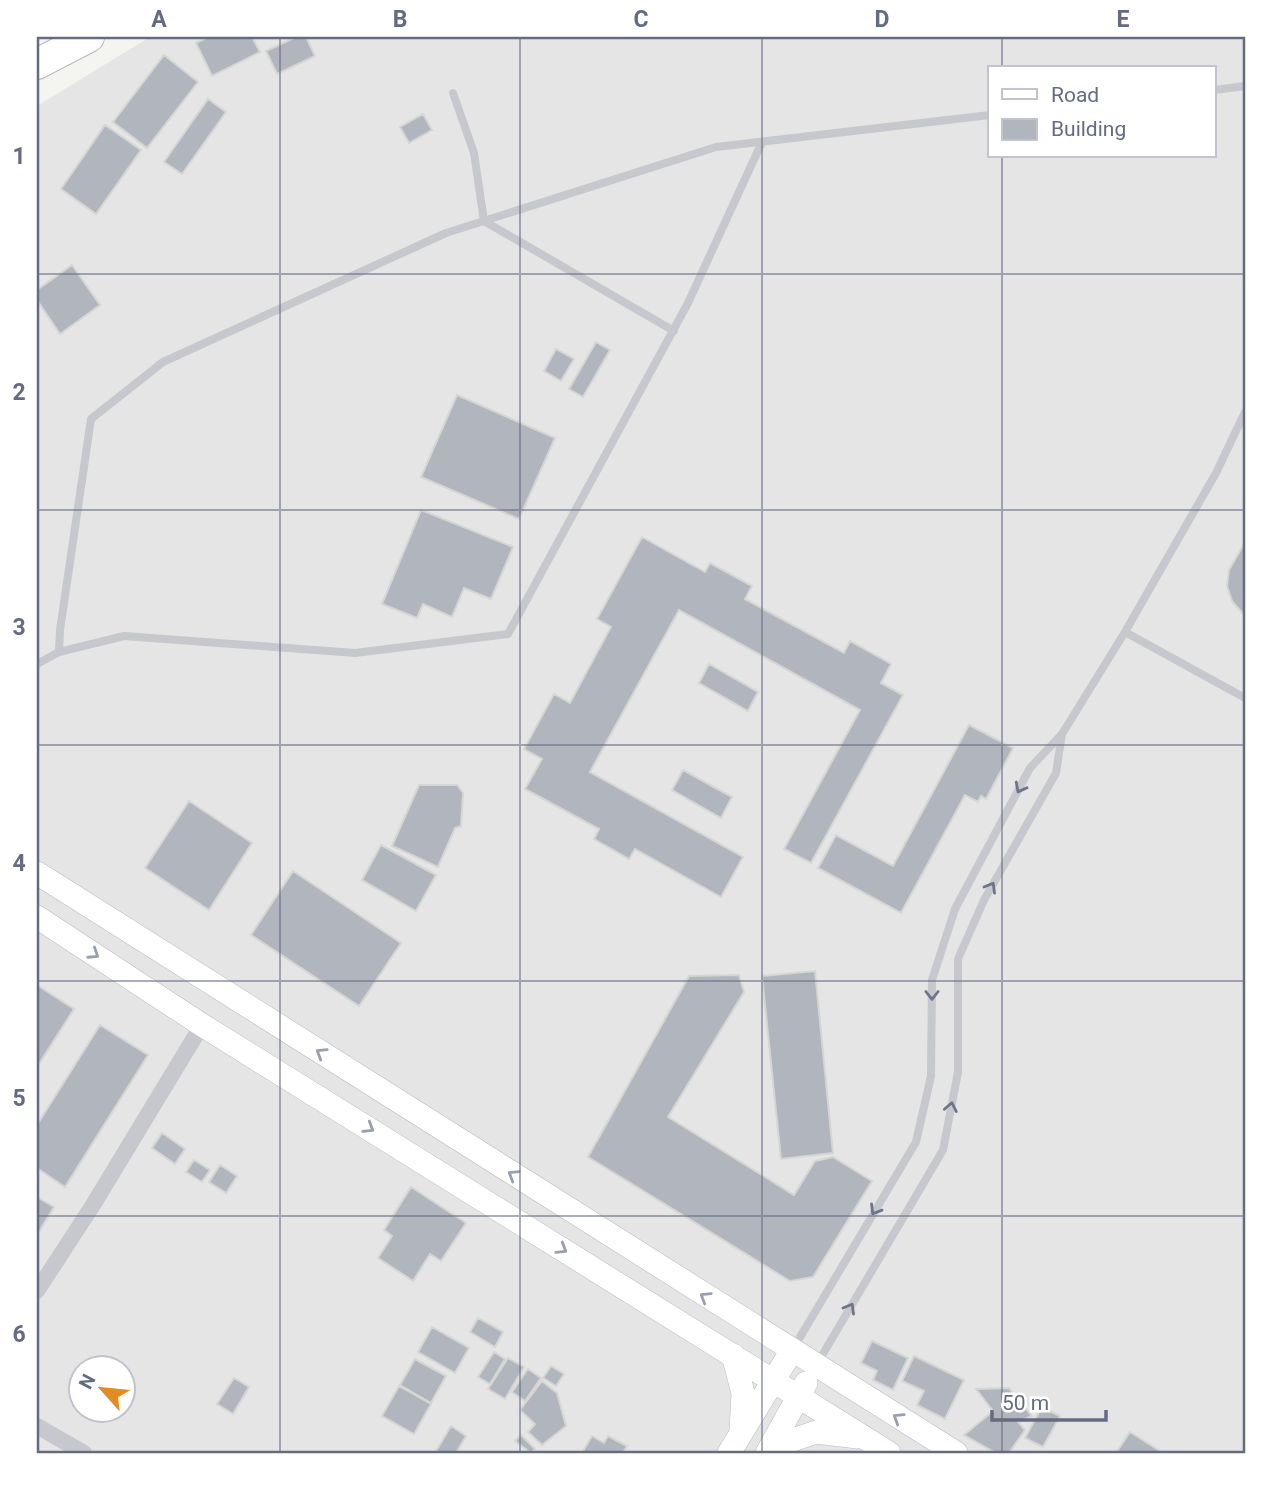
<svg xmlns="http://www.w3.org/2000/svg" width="1282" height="1490" viewBox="0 0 1282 1490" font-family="Roboto,sans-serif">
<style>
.built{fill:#e4e5e4;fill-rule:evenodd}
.building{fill:#b1b5bd;stroke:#d5d6d4;stroke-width:2}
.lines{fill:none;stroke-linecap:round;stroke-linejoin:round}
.secondary-casing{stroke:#b9bbc1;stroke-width:24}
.highway-casing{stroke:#b7b8bc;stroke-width:32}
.lane{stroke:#c7c8cd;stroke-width:8}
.street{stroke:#c7c8cd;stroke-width:16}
.secondary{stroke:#fff;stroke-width:23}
.highway{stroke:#fff;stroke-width:30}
.oneway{stroke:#6e748a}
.oneway2{stroke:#9a9fae}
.grid{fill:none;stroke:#646b82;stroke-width:2;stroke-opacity:0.55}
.neatline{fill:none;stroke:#646b82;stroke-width:2.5}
.grid-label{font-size:23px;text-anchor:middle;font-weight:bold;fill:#646b82}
</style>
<rect width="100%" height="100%" fill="#f4f5f1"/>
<path class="built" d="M150,37H1245V1453H37V106ZM990,68H1214V156H990ZM80,1368H122V1410H80Z"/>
<path class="building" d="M208,37H252L260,52L212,76L196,43Z
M296,37H306L315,56L277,74L266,51Z
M164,55L198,82L147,148L113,122Z
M208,99L226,112L182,174L164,162Z
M423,114L432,130L409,143L400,127Z
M105,125L141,150L96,214L61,189Z
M72,265L100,305L60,334L37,300V290Z
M596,342L610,350L583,397L569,389Z
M556,349L574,359L561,381L544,371Z
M457,395L555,438L519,519L421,477Z
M421,510L513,547L491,599L464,588L452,617L423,604L417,618L382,604Z
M642,537L705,572L710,563L752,586L745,599L844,653L850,641L891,664L881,683L903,695L811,863L784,849L860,710L679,610L590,772L743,857L721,897L635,849L629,859L594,839L599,829L525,789L542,759L524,749L554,694L570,703L611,627L597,619Z
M1245,542V616L1232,601L1227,586L1229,570Z
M709,664L758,692L748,711L699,683Z
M969,725L1013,748L986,799L981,796L978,802L965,795L901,913L818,868L836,835L893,866Z
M683,770L732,797L721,818L672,790Z
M419,785H457L463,793L461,826L455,828L438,867L392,846Z
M189,801L252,843L209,910L145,868Z
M381,845L436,875L416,911L362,880Z
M293,871L401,943L359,1006L251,935Z
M815,971L833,1153L781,1159L762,976Z
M739,975L744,992L668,1117L794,1195L815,1161L833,1157L872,1181L813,1277L790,1281L588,1157L689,976Z
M37,985L74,1009L37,1067Z
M100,1025L148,1055L65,1187L37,1168V1125Z
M162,1133L185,1149L175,1164L152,1148Z
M194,1160L210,1170L202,1182L186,1172Z
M220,1165L237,1176L226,1193L209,1182Z
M411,1187L466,1223L441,1261L430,1254L413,1281L378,1258L392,1236L384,1230Z
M37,1197L54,1207L37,1235Z
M478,1318L503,1332L495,1347L470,1332Z
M432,1327L469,1348L455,1373L418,1352Z
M872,1341L908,1358L893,1390L873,1380L877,1371L861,1363Z
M494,1352L505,1359L490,1384L478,1377Z
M914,1356L964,1380L945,1419L917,1405L924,1391L902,1381Z
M508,1358L524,1367L505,1399L488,1389Z
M415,1359L446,1376L431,1403L400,1385Z
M551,1366L564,1374L556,1386L543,1378Z
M528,1369L541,1378L525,1401L512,1392Z
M234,1378L249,1387L233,1414L217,1404Z
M542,1381L557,1393L566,1426L542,1445L528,1432L535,1424L520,1410Z
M399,1386L431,1404L414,1434L382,1416Z
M1009,1388L1032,1416L1018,1422L1025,1430L1009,1453H996L964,1435L993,1411L976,1389Z
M1042,1407L1060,1416L1043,1447L1025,1438Z
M451,1426L466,1436L456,1453H435Z
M1130,1432L1163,1453H1116Z
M521,1435L535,1449L531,1453L515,1441Z
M592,1436L604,1443L608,1436L627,1446L623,1453H582Z"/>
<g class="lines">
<defs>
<path id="secondary" d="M37,873L956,1453
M37,917L202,1025L889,1453
M733,1355L743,1393L741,1431
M770,1448L816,1432L858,1437
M729,1453L791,1352
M767,1453L806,1383"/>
<path id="highway" d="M37,64L89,37"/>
</defs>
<use href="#secondary" class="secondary-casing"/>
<use href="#highway" class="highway-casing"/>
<path class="lane" d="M1214,90L1245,86
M453,93L474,153L484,221L674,331
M1125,632L1216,473L1245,412
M59,652L60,630L91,419L163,362L446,233L716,147L990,115
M37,664L59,652L124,636L355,653L508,634L688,303L762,142
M793,1349L916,1142L931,1076L932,980L955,909L1030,768L1062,734L1125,632L1245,698
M817,1364L943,1150L958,1072V959L984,900L1056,773L1062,734"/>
<path class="street" d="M37,1291L93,1205L202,1025
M37,1426L84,1453"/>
<use href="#secondary" class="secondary"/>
<use href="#highway" class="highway"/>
</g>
<defs><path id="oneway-chevron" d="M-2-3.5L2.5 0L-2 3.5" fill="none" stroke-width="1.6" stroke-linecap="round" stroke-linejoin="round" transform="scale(1.75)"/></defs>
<g class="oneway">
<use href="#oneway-chevron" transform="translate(1020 788) rotate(118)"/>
<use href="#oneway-chevron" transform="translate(991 887) rotate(-60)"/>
<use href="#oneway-chevron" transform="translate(932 995) rotate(90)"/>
<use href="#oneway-chevron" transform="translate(951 1107) rotate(-79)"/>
<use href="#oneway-chevron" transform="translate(875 1210) rotate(121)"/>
<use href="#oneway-chevron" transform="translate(850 1308) rotate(-60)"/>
</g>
<g class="oneway2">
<use href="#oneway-chevron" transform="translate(94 954) rotate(33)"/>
<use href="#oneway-chevron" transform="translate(321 1053) rotate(-148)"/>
<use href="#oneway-chevron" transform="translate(369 1128) rotate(32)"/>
<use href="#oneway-chevron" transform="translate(513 1175) rotate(-148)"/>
<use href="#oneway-chevron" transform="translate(562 1249) rotate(32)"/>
<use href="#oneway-chevron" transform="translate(705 1297) rotate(-148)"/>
<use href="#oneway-chevron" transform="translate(898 1418) rotate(-148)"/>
</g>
<path class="grid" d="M280,37V1453M520,37V1453M762,37V1453M1002,37V68M1002,156V1453M37,274H1245M37,510H1245M37,745H1245M37,981H1245M37,1216H1245"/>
<rect width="1282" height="1490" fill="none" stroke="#ffffff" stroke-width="77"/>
<rect x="988" y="66" width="228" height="91" fill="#ffffff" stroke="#c1c4cd" stroke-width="2"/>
<rect x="1002" y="89" width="35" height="10" fill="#ffffff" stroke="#c1c4cd" stroke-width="2"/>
<text x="1051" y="102" font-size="21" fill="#646b82">Road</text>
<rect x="1002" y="119" width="35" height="21" fill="#b1b5bd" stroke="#c1c4cd" stroke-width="2"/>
<text x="1051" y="136" font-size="21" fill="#646b82">Building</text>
<g transform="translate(102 1389) rotate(297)"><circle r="33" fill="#ffffff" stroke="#c1c4cd" stroke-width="2"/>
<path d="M0-5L12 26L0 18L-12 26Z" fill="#e38c23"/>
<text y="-10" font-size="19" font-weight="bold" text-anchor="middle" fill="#646b82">N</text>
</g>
<path d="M992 1410v10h114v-10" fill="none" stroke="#646b82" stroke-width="3.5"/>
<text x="1002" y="1410" font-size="21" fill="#646b82" stroke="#ffffff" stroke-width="5" paint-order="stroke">50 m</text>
<rect x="38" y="38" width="1206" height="1414" class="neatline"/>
<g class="grid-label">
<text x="159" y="27">A</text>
<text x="400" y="27">B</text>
<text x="641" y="27">C</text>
<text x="882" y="27">D</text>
<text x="1123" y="27">E</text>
<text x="19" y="164">1</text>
<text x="19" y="400">2</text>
<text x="19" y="635">3</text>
<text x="19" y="871">4</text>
<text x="19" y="1106">5</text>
<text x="19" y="1342">6</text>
</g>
</svg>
